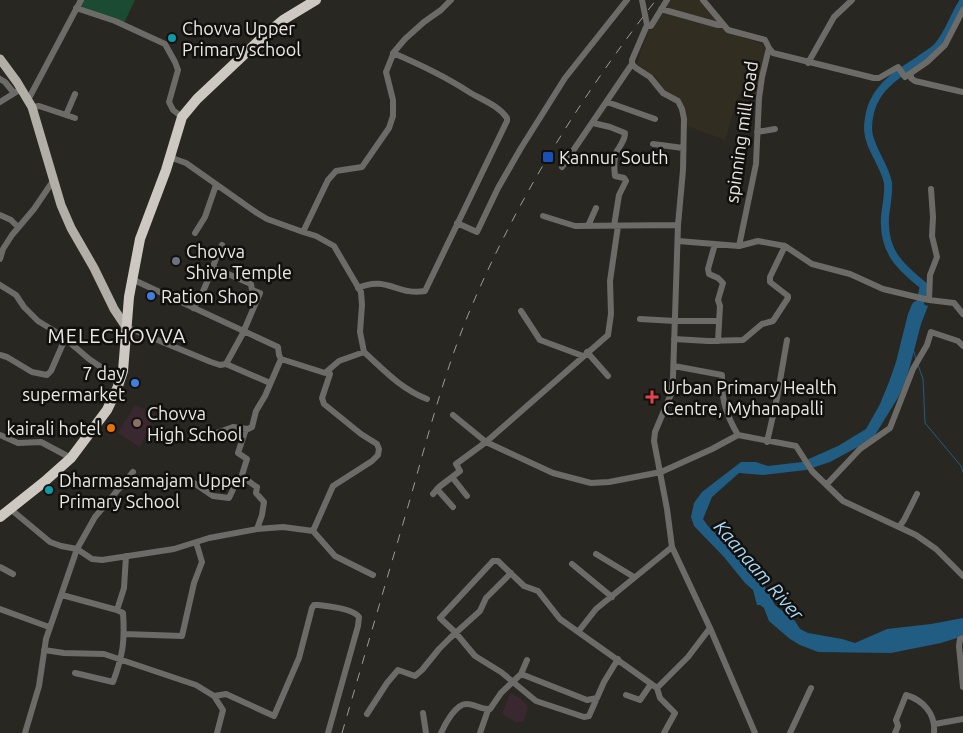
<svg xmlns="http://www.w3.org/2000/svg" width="963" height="733" viewBox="0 0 963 733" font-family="Ubuntu,sans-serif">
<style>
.built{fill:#322d21}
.education{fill:#3a2831}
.green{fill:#1b4b33}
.water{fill:#215d82}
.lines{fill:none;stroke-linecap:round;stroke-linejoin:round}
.stream{stroke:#215d82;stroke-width:1}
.river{stroke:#215d82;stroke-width:8}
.minor{stroke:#6c6b68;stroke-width:6}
.major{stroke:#b2aea8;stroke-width:9}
.highway{stroke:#cdc9c2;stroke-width:10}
.rail{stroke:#9c9b96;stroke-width:1;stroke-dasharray:9 9;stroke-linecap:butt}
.culture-dot{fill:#0f9aa8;stroke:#11100d;stroke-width:2}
.transit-dot{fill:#1a4fb4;stroke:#11100d;stroke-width:2}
.worship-dot{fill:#6b7280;stroke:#11100d;stroke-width:2}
.shop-dot{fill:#3f7fe0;stroke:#11100d;stroke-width:2}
.health-dot{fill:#e0444e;stroke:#11100d;stroke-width:2}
.education-dot{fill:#8d6e63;stroke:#11100d;stroke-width:2}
.food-dot{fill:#e8710a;stroke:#11100d;stroke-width:2}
.labels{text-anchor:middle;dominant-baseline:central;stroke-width:5;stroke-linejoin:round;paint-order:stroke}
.poi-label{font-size:18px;fill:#eae9e5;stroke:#11100d;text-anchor:start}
.street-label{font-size:18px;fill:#eae9e5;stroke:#11100d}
.water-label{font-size:19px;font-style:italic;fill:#a6d7f9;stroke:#11100d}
.quarter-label{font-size:20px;letter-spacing:1px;fill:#eae9e5;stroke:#11100d}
</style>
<rect width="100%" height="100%" fill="#292721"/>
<path class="built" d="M669,0H702L736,35L762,44L767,50L756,97L739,94L725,140L687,126L681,99L663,90L656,77L637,64L648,30H652Z"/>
<path class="education" d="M135,405L155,414L140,447L118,433Z
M510,693L520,698L528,706L524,721L522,722L519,721L518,723L502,714Z"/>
<path class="green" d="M84,0H135L124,23L80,7Z"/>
<path class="water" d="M915,301L928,306L921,324L907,377L899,396L875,435L865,443L830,462L806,470L763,475L739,473L712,497L703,519L708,526L761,579L775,605L795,621L800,629L808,633L842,639L855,643L887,629L931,624L963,618V636L941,643L891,653L818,652L800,645L790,639L769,621L764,608L760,605H757L753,590L745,583L724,557L694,526L691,517L694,503L702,492L741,462H756L768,466L802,462L838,446L866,429L880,404L889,382L896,362L908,314L912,304Z"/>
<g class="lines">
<path class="stream" d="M913,348L916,359
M918,365L923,379L925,423L961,466L963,472"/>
<path class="river" d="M918,312L924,286C899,266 883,251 885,217C886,207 889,194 888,183C885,165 869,148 868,130C868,93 890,79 918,61C924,56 931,53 937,47C949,34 953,17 963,2"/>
<path class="minor" d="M642,0L647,25L632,60V64L636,68L650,77L663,93L678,101L682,109L684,119L683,170L678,225L673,377L671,394L655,432L654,441L667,509L672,547L710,628L755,733
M703,0L728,30L765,40L769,48L762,77L759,98L756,164L739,246
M76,8L115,21L165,44L175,62L178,70L169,102L173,110L182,117
M661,9L718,25H723L722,23
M647,25L651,26L667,0
M769,48L773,53L874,78H879L898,67L905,77L927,62L945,45L963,10
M808,63L834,17L852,0
M911,75V78L915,81L963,92
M0,79L5,82L14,93
M28,100L81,0
M0,102L21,89
M607,102L655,119
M32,107L39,106L75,118
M66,115L75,94
M593,123L610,127L625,133C625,140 622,142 619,148C613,155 614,167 615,176L624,178L626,181L619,195L614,226
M757,132L775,129
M653,144L683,148
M175,159L186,163L257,213L267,219L303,232L328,180L336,171L362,167L389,128L393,116V100L386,72L394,52L405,39L424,22L441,10L451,0
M562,167L632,64
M0,215L11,220L18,227
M543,216L575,226L678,225
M457,223L477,232L498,188L521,148L565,78L627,0
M588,226L596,208
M195,233L205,217L216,185
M678,241L739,246L758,241L785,246L812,264L850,274L883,289L929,300L954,303L963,314
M715,244L708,269L709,274L718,278L723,283L718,300L720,306L718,341
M0,259L3,249L12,235L34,209L53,181
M136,281L278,347L279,355L281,359L325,373L339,361L364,352L360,332L362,305L361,292L334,246L316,236L303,232
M0,285L16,295L24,307L38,321L61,335L89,359L120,380
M358,288C387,275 397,296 425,291L507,121V118C498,105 482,100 469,92C446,77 419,64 393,53
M929,300L930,275L937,257L932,236L933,217L931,189
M193,308C205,295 213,262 222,245
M521,311L540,340L583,356
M640,319L675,321H719
M126,327L211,362L220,365L226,364L242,335L260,293L252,290L251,284L212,267
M674,339L708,341L743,340L762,324L773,321L788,298V296L770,282V277L785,246
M364,352C384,370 401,389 427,399
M587,352L608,376
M0,355L7,357L32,372L47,375L51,371L65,339
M226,364L270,383
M674,366L722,375C721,398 726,415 738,435
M453,415L486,442L501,449L553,473L591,483L609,482L661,472L712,449L738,435L796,446L812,471L843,501L916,535L936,549L963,576
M216,433L233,427L248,429L252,427L256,411L265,396L281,359
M0,435L18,443L41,442L71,458
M767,442L777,398L787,340
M452,477L467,496
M241,478L247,459L238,453L246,429
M194,483L213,496L229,498L238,479C247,476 250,484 257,487L256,493L264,502L262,515L257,529
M827,484L860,449L890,428L913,369L927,345L931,332L958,341L963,346
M437,489L453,507
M433,494L439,487L460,471L456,464L486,442L608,335L611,314L610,281L618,226
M14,512L50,542L61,546L77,549L92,559L102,560L174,549L209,538L257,529L283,527L313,531L335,556L373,575
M899,527L904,520L917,494
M313,531L333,486L372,461L378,455L379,449L377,444L361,434L324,404L322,398L330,374L328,371
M596,554L634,577
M572,564L612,597
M0,567L13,574
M62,595L117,610
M0,609L49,627
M578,632L596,609L672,547
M124,634L182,636L194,583L202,562L196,542
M963,638L960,639L959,646L963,687
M44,650L64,653L104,654L196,685L214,696L226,694L274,716L299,658L312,608L314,605H318C328,606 353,609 359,617L358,626L328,733
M618,659L604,682L589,716L584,717L536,701L501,672L475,656L455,632L440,618L493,561H498L524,586L538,591L560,619L657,688L660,698L675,713L664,733
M75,673L113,682C123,655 125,641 123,613L117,610L124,588L126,556
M521,674L587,700L597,698
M657,688L688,657L710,628
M626,695L640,700L651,684
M214,696L223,710L217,733
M423,713L426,733
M367,714L387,683L398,670L415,676L422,670L439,649L450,638L480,611L486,598L511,573
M935,724L963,719
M25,733L39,686L46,639L77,549L95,517L133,472
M441,733C445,724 456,703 467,704C475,704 481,710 490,709L501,693L521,674L527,660
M480,733L488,710
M790,733L811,688
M895,733L898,726L896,720L906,695C923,700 936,714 934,733"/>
<path class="major" d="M0,59L17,82L32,107L61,205L71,228L94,268L114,309L126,327"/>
<path class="highway" d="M0,517L44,482L71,458L107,410L117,389L123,371L129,297L140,239L166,170L182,117L197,99L265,35L283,20L316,0"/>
<path class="rail" d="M342,733C365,654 388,575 411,496C428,435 444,374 468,315C515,202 581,96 656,0"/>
</g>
<g class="culture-dot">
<circle cx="172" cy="38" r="5"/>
<circle cx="49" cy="490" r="5"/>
</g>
<rect class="transit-dot" x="542" y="151" width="12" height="12" rx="2.5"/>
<circle class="worship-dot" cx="176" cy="261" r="5"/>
<g class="shop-dot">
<circle cx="151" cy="296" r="5"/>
<circle cx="135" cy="383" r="5"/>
</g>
<path class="health-dot" d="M649.5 389.5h5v5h5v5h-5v5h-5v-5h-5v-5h5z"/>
<circle class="education-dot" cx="137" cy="423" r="5"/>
<circle class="food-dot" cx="111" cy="428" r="5"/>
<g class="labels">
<g class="poi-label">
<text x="182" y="28">Chovva Upper<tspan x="182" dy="21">Primary school</tspan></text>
<text x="559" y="157">Kannur South</text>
<text x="186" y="251">Chovva<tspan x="186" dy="21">Shiva Temple</tspan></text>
<text x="161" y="296">Ration Shop</text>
<text x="125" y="373" text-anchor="end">7 day<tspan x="125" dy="21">supermarket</tspan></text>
<text x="663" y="387">Urban Primary Health<tspan x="663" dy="21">Centre, Myhanapalli</tspan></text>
<text x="147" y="413">Chovva<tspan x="147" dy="21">High School</tspan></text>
<text x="101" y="428" text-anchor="end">kairali hotel</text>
<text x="59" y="480">Dharmasamajam Upper<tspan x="59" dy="21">Primary School</tspan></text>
</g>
<g class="street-label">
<text transform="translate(741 132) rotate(-82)">spinning mill road</text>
</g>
<g class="water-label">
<text transform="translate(759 570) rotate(49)">Kaanaam River</text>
</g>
<g class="quarter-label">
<text x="117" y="335">MELECHOVVA</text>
</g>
</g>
</svg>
